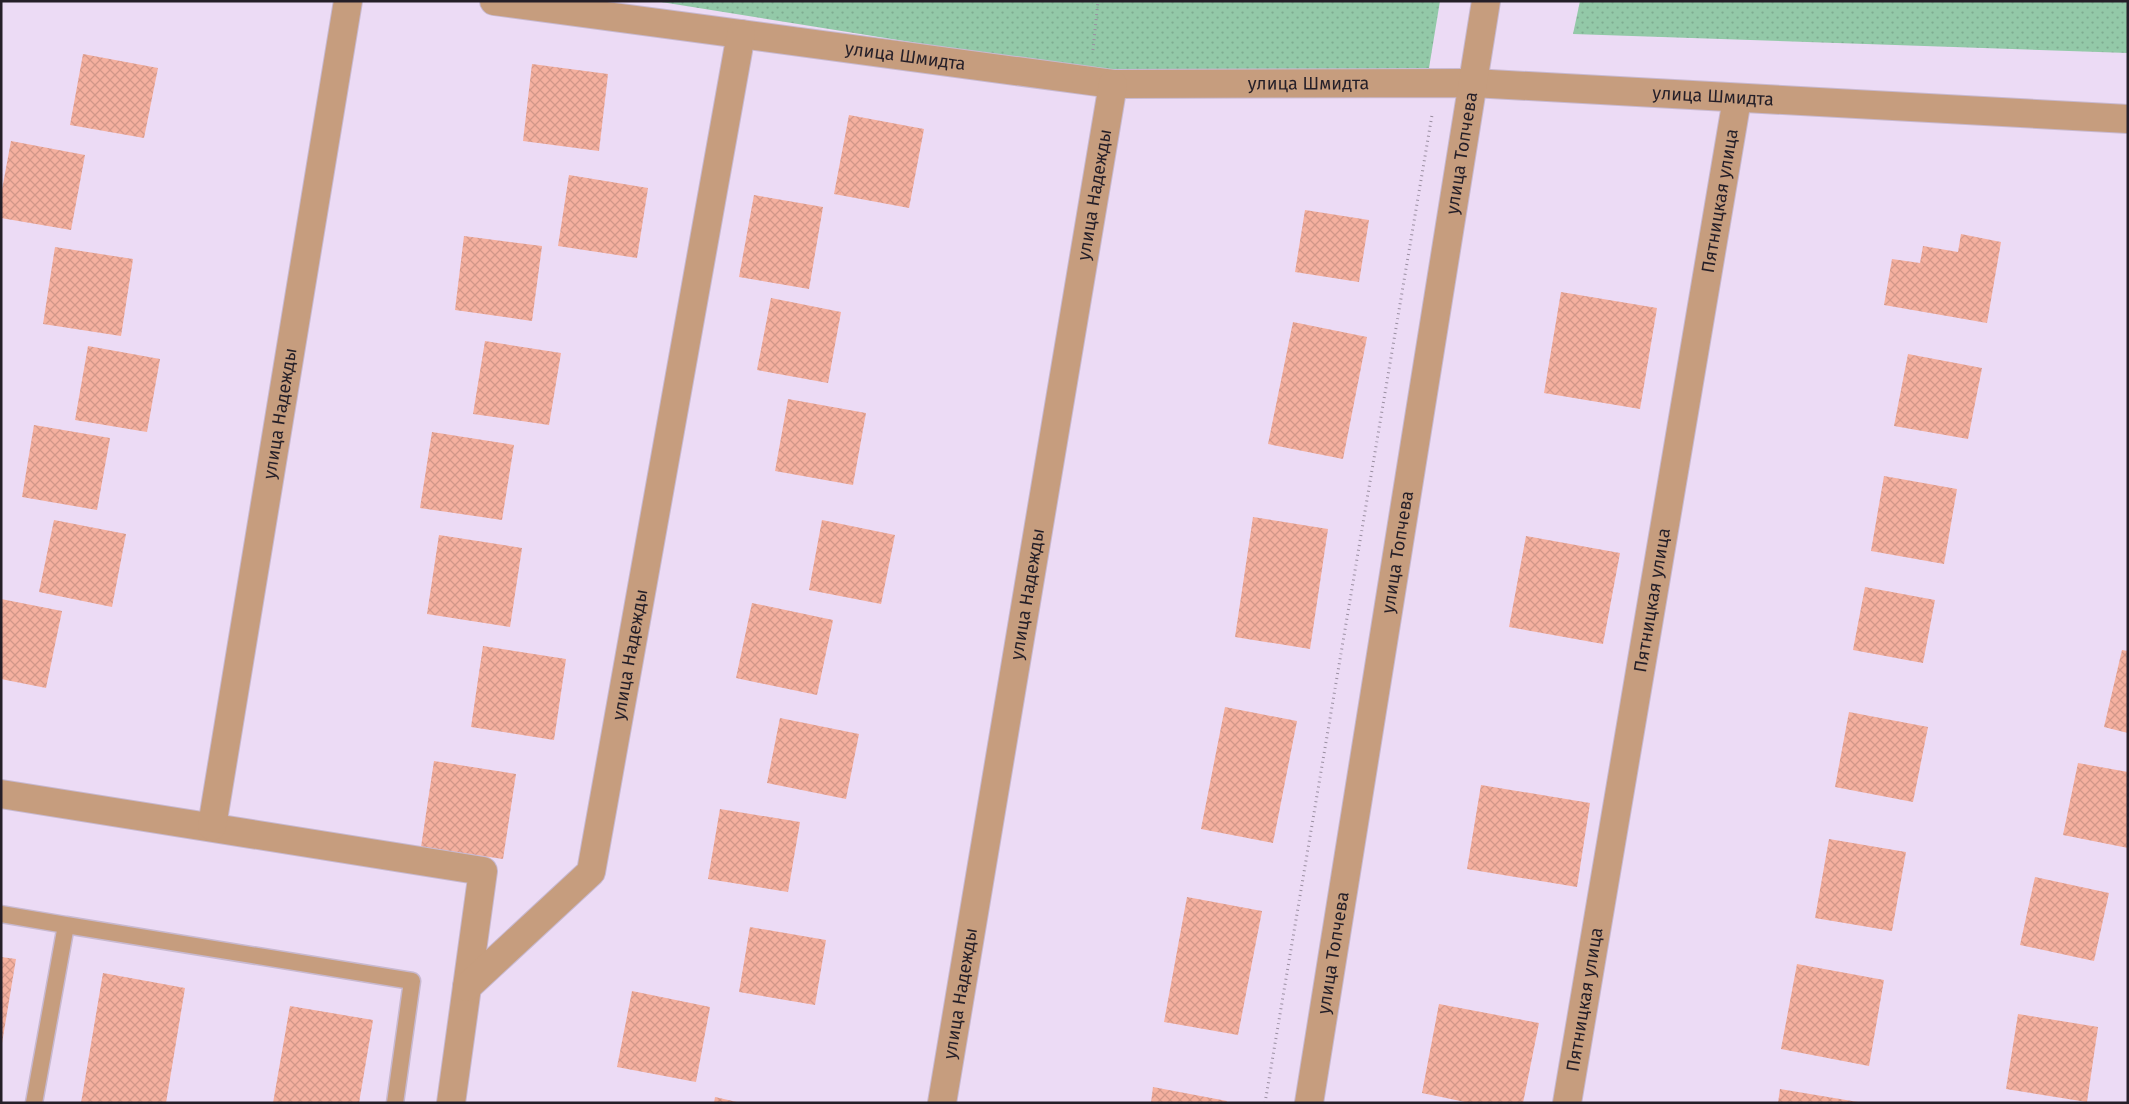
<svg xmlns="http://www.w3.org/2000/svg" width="2129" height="1104" viewBox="0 0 2129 1104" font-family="'Fira Sans',sans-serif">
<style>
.grass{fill:url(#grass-dots)}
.building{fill:url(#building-cross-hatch)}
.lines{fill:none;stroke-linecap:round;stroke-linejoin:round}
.service-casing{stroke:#c8b9d0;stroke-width:19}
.minor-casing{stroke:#c8b9d0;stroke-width:30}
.tertiary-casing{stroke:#c8b9d0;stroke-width:30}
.path{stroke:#9b8fa2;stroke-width:3;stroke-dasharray:1 4;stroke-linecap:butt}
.service{stroke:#c69d7e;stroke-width:16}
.minor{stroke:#c69d7e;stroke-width:28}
.tertiary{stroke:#c69d7e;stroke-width:28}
.labels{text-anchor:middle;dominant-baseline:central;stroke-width:5;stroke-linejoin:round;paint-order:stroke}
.street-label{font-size:18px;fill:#251f28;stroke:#f7e9ff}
</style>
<defs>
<pattern id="grass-dots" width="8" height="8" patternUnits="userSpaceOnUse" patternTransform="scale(1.25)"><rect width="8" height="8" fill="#93c9a8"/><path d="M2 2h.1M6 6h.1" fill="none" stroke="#7fac91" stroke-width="1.8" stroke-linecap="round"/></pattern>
<pattern id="building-cross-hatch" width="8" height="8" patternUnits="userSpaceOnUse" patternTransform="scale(1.25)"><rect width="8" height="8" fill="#f5b09f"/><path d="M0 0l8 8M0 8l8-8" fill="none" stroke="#d29789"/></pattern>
</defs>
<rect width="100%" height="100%" fill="#ecdbf5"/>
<path class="grass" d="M655,1H1440L1429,68L1109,74Z
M1580,1H2128V53L1573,34Z"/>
<path class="building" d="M83,54L158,68L144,138L70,125Z
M532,64L608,74L599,151L523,141Z
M849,115L924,129L909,208L834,194Z
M11,141L85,155L71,230L1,218V195Z
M569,175L648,188L637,258L558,246Z
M754,195L823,207L809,289L739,277Z
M1305,210L1369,220L1359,282L1295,272Z
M1961,234L2001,242L1987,323L1884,305L1892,259L1920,263L1923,246L1958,252Z
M464,236L542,246L532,321L455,310Z
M55,247L133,259L121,336L43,324Z
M1561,292L1657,308L1640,409L1544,393Z
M771,298L841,312L828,383L757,370Z
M1293,322L1367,337L1343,459L1268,444Z
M485,341L561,353L549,425L473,414Z
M88,346L160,359L147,432L75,420Z
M1908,354L1982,368L1968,439L1894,426Z
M788,399L866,413L853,485L775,471Z
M34,425L110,438L97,510L22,497Z
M432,432L514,445L502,520L420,508Z
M1884,476L1957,489L1944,564L1871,551Z
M1253,517L1328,529L1310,649L1235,637Z
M54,520L126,534L112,607L39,592Z
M822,520L895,535L881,604L809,590Z
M439,535L522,548L510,627L427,614Z
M1526,536L1620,553L1603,644L1509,627Z
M1865,587L1935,600L1923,663L1853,650Z
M1,599L62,611L46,688L1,679Z
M752,603L833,620L817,695L736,678Z
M483,646L566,659L554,740L471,727Z
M2122,650L2128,651V733L2104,727Z
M1225,707L1297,721L1273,843L1201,829Z
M1849,712L1928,727L1913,802L1835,787Z
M780,718L859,734L846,799L767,783Z
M434,761L516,774L503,859L421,847Z
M2078,763L2128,772V848L2063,835Z
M1481,785L1590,803L1577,887L1467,869Z
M720,809L800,822L788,892L708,879Z
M1829,839L1906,852L1892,931L1815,918Z
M2035,877L2109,893L2094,961L2020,945Z
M1187,897L1262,911L1238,1035L1164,1022Z
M750,927L826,940L815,1005L739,992Z
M1,957L16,959L2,1043H1Z
M1797,964L1884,980L1869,1066L1781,1049Z
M103,973L185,988L166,1103H81Z
M632,991L710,1007L696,1082L617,1067Z
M1439,1004L1539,1023L1523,1103H1470L1422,1093Z
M290,1006L373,1020L359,1103H273Z
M2018,1014L2098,1027L2087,1102L2006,1089Z
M1153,1087L1227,1101L1226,1103H1151Z
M1780,1089L1858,1102L1857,1103H1778Z
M715,1097L737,1102V1103H714Z"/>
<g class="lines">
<defs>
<path id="service" d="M1,914L66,925
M34,1103L66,925L412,981L395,1103"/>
<g id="minor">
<path id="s1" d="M494,1L1113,84L1473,83L2128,119"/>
<path d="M1,794L483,871L451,1103"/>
<path id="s2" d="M212,826L348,1"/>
<path id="s3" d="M467,987L591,872L741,34"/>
<path id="s4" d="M942,1103L1113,84"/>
<path id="s5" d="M1567,1103L1737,99"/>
</g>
<g id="tertiary">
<path id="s6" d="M1309,1103L1486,1"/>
</g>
</defs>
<use href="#service" class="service-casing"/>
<use href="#minor" class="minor-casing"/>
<use href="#tertiary" class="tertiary-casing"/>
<path class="path" d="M1093,50L1098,1
M1265,1103L1432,115"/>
<use href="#service" class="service"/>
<use href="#minor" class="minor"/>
<use href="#tertiary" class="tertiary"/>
</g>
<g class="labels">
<g class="street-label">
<text stroke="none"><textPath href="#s1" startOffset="415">улица Шмидта</textPath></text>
<text stroke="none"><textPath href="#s1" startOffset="820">улица Шмидта</textPath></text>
<text stroke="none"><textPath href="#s1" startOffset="1225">улица Шмидта</textPath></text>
<text stroke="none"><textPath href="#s6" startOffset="962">улица Топчева</textPath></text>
<text stroke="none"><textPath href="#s4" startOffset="921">улица Надежды</textPath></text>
<text stroke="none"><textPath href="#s5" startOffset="915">Пятницкая улица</textPath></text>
<text stroke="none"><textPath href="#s2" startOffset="418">улица Надежды</textPath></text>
<text stroke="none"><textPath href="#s6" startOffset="558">улица Топчева</textPath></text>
<text stroke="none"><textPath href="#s4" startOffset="516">улица Надежды</textPath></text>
<text stroke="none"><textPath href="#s5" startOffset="510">Пятницкая улица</textPath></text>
<text stroke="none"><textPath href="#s3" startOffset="390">улица Надежды</textPath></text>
<text stroke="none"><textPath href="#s6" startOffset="152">улица Топчева</textPath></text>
<text stroke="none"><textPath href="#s4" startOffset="111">улица Надежды</textPath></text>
<text stroke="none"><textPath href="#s5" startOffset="105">Пятницкая улица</textPath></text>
</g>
</g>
<rect width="2129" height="1104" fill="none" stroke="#251f28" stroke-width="5"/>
</svg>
